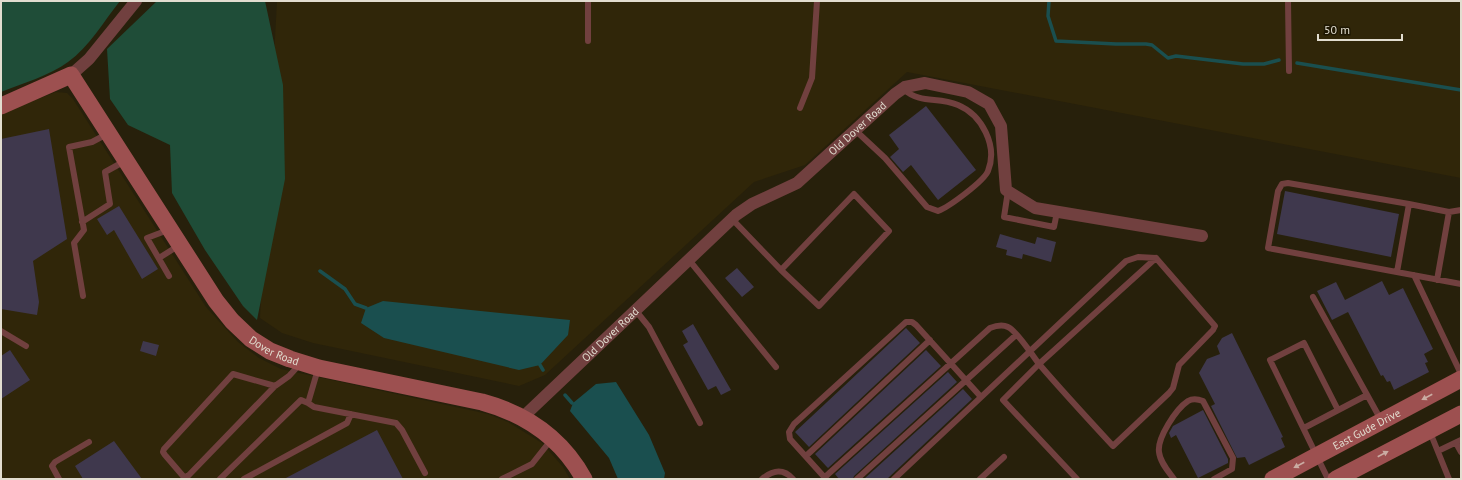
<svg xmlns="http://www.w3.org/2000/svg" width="1462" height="480" viewBox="0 0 1462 480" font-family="'PT Sans',sans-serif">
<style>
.built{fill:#302609}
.green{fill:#1f4d38}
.water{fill:#1a4f4f}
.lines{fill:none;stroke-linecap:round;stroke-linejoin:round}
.stream{stroke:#1a4f4f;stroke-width:3.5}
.building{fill:#3f384d}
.lane{stroke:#71403f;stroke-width:6}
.street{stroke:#71403f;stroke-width:12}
.secondary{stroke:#9d5050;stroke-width:17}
.oneway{fill:#caaca3}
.labels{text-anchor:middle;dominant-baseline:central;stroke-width:3;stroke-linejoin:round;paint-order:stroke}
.street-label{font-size:11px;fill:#e2ddd0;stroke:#1e1703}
</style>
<rect width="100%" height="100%" fill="#27200b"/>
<path class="built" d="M277,1H1461V178L907,72L805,165L754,182L545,375L519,386L313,343L282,333L260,318Z
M56,92L67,93L73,99L206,307L238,342L259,358L281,369L488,414L508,422L542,443L563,467L570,479H1V113Z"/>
<path class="green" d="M1,1H120C104,21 89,47 68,62C49,76 23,83 1,92Z
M157,1H265L283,85L285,179L257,320L243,306L205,250L172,193L170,145L128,125L110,99L107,49Z"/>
<path class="water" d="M383,301L570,320L568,335L540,365L519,370L384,338L361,323L366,308Z
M616,382L649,435L665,473L664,479H618L609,458L570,411L573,403L596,384Z"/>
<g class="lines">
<path class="stream" d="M1049,1L1048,16L1056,41L1116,44H1146L1152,45L1168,58L1176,56L1243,64H1264L1279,60
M1297,63L1461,90
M320,271L345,289L355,304L366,308
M540,365L543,370
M565,395L572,403"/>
</g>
<path class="building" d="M926,106L976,170L938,200L911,165L903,172L890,157L899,149L889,135Z
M49,129L67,239L33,261L39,302L37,315L1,309V139Z
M1285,191L1399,214L1391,257L1277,234Z
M119,206L158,269L142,279L114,230L107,235L97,219Z
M1000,234L1035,244L1037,237L1056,242L1051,262L1023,254L1022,259L1006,255L1007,250L996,247Z
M737,268L754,287L742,297L725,278Z
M1382,281L1389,295L1403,288L1433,349L1424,354L1428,362L1425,363L1429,372L1394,390L1390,381L1387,382L1383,375L1381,376L1348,312L1332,320L1317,291L1336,282L1345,300Z
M693,324L731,390L721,395L716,386L708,390L683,345L688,342L682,331Z
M906,328L920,343L809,447L795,432Z
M1232,333L1283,437L1281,438L1285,447L1249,465L1245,457L1237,458L1211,406L1215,404L1199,373L1207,359L1220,354L1217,346L1222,338Z
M143,341L159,345L156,356L140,351Z
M10,350L30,380L1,399V356Z
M926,350L941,366L828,468L826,466L815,454Z
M948,372L957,382L854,476L853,479H839L835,474Z
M963,389L972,399L887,479H864Z
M1203,410L1228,459V463L1198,478L1176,435L1171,438L1169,433L1173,426Z
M377,430L403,479H284Z
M114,441L142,479H83L75,466Z"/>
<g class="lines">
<path class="lane" d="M588,1V41
M1288,1L1289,71
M800,108L812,78L817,1
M855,130L885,158L927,207L938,211C949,207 984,181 988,171C998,146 982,115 958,105C937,96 922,105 903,89
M1008,191L1004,217L1054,227L1057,212
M1409,204L1288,183L1282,184L1278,191L1268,248L1461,284
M1449,212L1461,210
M732,219L781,270L819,306L889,231L854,194L781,270
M82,222L110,204L105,172L125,161
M168,230L147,238L169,276
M159,258L178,246
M689,260L776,367
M1397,272L1409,204L1449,212L1437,280
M1414,275L1461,374
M83,296L74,243L84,230L69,147L92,142L107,134
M1313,297L1381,420
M636,311L649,327L700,423
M1,331L26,346
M318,369L308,403L314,407L396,423L402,430L425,473
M275,386L233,374L164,449L163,452L165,455L183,476L187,477L275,386L289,376L300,364
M1304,428L1367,395
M1430,432L1449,479
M1456,443L1461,452
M1438,451L1461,440
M806,456L930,340
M825,477L990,328C995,326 1002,324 1008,327C1017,331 1032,355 1039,364C1063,392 1088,419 1113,446L1169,393L1173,388L1179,365L1213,330L1215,326L1156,258L1039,364L1003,400L1077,479
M59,479L52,466L55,462L89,442
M220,479L301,400L308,403
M244,479L347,423L351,414
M502,479L532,464L551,440
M762,479C773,470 783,468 793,479
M826,479L790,439L789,432L794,424L906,322H912L916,325L981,397
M857,479L1016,335
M894,479L1126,261L1138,257L1156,258
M980,479L1004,457
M1174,479C1168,471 1160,462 1159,452C1157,438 1176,409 1188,401C1193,398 1198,399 1203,401L1233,458L1232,469L1214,479
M1328,479L1270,360L1304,343L1338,410"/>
<g class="street">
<path d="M71,75L89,59L136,1"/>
<path id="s1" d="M523,417L736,215L752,204L797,183L895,94L905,87L925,83L968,92L989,104L1001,126L1006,190L1035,208L1202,236"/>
</g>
<g class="secondary">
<path id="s2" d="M1,106L71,75L216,301L232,321L251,339L270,351L290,359L319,368L482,402C526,414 562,439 584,479"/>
<path id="s3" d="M1273,479L1461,379"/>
<path d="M1336,479L1461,414"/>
</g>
</g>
<defs><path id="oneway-solid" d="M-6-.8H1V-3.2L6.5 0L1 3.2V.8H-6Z"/></defs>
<g class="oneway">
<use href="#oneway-solid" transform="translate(1427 397) rotate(152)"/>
<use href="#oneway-solid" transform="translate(1383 454) rotate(-28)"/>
<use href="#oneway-solid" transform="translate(1299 465) rotate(152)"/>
</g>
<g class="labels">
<g class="street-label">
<text stroke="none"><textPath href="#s1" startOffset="444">Old Dover Road</textPath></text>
<text stroke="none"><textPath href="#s1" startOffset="120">Old Dover Road</textPath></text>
<text stroke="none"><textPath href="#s2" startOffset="423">Dover Road</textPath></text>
<text stroke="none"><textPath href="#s3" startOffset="106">East Gude Drive</textPath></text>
</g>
</g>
<rect width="1462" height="480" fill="none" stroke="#e2ddd0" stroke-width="4"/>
<path d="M1318 34v6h84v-6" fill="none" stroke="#e2ddd0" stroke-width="2"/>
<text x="1324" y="34" font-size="12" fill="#e2ddd0" stroke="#1e1703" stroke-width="3" paint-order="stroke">50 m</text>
</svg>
